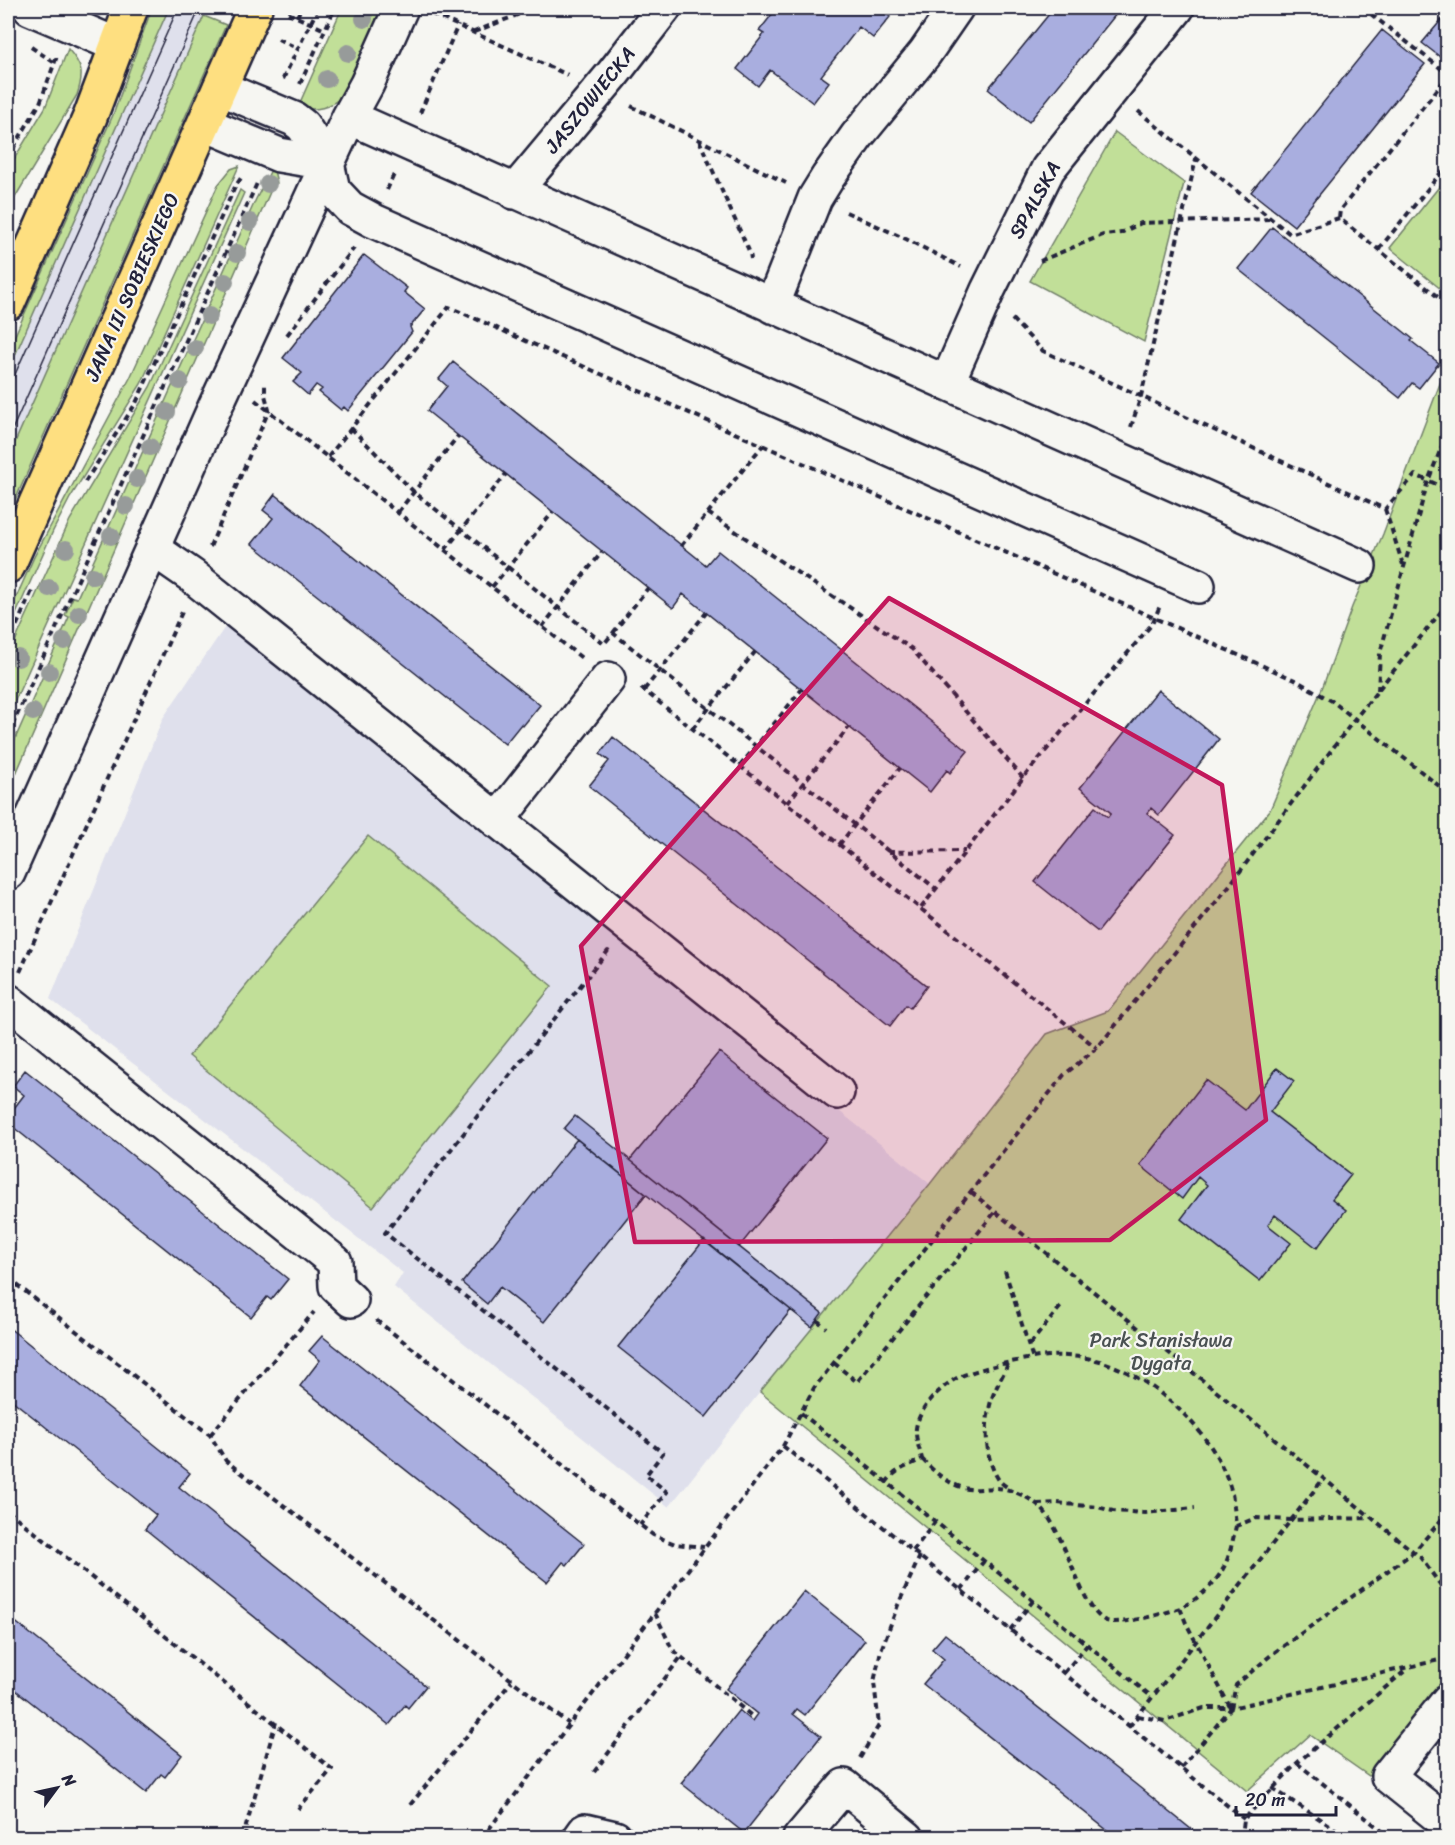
<svg xmlns="http://www.w3.org/2000/svg" width="1455" height="1845" viewBox="0 0 1455 1845" font-family="Sriracha,sans-serif">
<style>
.built{fill:#dfe0ec}
.green{fill:#c1df98;stroke:#72806a;stroke-width:1.5}
.building{fill:#a9aedf;stroke:#22223b;stroke-width:1.5}
.lines{fill:none;stroke-linecap:round;stroke-linejoin:round}
.minor-casing{stroke:#22223b;stroke-width:38}
.major-casing{stroke:#22223b;stroke-width:38}
.path{stroke:#22223b;stroke-width:4;stroke-dasharray:6 4.5;stroke-linecap:butt}
.minor{stroke:#f6f6f2;stroke-width:33}
.major{stroke:#fedf80;stroke-width:33}
.tram{stroke:#22223b;stroke-width:1.5}
.tree{fill:#979b9a}
.marked{fill:#c2185b;fill-opacity:0.2;stroke:#c2185b;stroke-width:4.5;stroke-linejoin:round}
.labels{text-anchor:middle;dominant-baseline:central;stroke-width:4.5;stroke-linejoin:round;paint-order:stroke}
.street-label{font-size:20px;fill:#22223b;stroke:#f6f6f2}
.park-label{font-size:20px;fill:#4a5152;stroke:#f6f6f2}
</style>
<rect width="100%" height="100%" fill="#f6f6f2"/>
<filter id="ink" filterUnits="userSpaceOnUse"><feTurbulence type="fractalNoise" baseFrequency=".0167" numOctaves="2"/><feDisplacementMap in="SourceGraphic" scale="12" xChannelSelector="R" yChannelSelector="G"/><feConvolveMatrix kernelMatrix="1 2 1 2 8 2 1 2 1" color-interpolation-filters="sRGB"/></filter>
<g filter="url(#ink)">
<path class="built" d="M169,8H208L8,458V371Z
M229,621L930,1184L760,1392L669,1507L394,1287L403,1273L50,999L163,718Z"/>
<path class="green" d="M152,8H169L8,371V351L113,115Z
M342,8H388C372,45 352,123 298,107Z
M204,16L226,25L8,516V458Z
M68,49C83,66 84,74 77,95L11,204L8,203V169L45,108Z
M1115,132L1184,183L1144,342L1030,281Z
M239,166L141,384L70,498L53,531L8,632V616L34,557L130,378L218,185L231,169Z
M273,166L277,183H274L8,792V755L69,617L65,615L73,597L77,598L256,199Z
M1447,177V294L1390,248Z
M240,190L244,193L8,716V657L70,520L150,387Z
M1447,365V1680L1369,1776L1310,1735L1247,1791L760,1392L930,1184L1047,1034L1108,1011L1270,810L1323,686L1352,607L1383,534Z
M368,836L552,986L373,1207L189,1056Z"/>
<path class="building" d="M777,8H878L890,17L873,38L859,27L821,76L829,82L813,103L770,70L758,86L737,69L764,34L759,31Z
M1054,8H1121L1029,122L988,89Z
M1448,12V63L1422,43Z
M1382,30L1425,64L1294,226L1251,192Z
M1272,227L1413,339L1411,341L1439,363L1419,388L1412,383L1400,398L1238,269Z
M364,255L407,288L404,292L425,309L410,327L412,332L348,411L344,407L341,410L319,392L322,389L316,385L308,395L293,382L302,373L283,358Z
M453,362L706,565L718,551L968,751L950,773L947,770L930,792L683,594L673,608L427,411L447,386L439,379Z
M275,494L540,705L523,726L521,724L505,744L252,544L273,518L263,510Z
M1158,690L1219,739L1159,815L1151,808L1147,813L1175,835L1098,932L1035,882L1095,807L1108,817L1111,813L1080,788Z
M613,737L927,986L910,1008L906,1005L890,1026L589,786L609,761L600,754Z
M719,1052L827,1138L739,1247L630,1160Z
M1277,1068L1294,1081L1270,1112L1351,1175L1332,1199L1346,1210L1317,1248L1275,1215L1268,1225L1291,1243L1260,1281L1181,1219L1207,1185L1198,1177L1182,1199L1140,1165L1206,1080L1245,1110Z
M25,1070L288,1279L271,1300L267,1297L251,1317L8,1123V1116L24,1095L13,1086Z
M575,1116L822,1313L812,1327L564,1129Z
M577,1139L646,1194L544,1322L500,1287L487,1304L462,1283Z
M704,1240L791,1310L706,1417L618,1347Z
M8,1327L190,1473L179,1487L426,1686L408,1708L405,1705L389,1725L145,1529L156,1515L8,1397Z
M322,1336L584,1544L567,1565L563,1562L547,1582L300,1386L320,1360L309,1351Z
M804,1591L865,1640L805,1715L797,1709L793,1714L821,1736L744,1833L681,1783L739,1710L752,1721L757,1714L726,1689Z
M8,1616L182,1755L165,1777L161,1774L146,1793L8,1684Z
M945,1634L1134,1783L1202,1838H1117L923,1684L944,1659L932,1649Z"/>
<g class="lines">
<defs>
<path id="minor" d="M30,8L117,45
M220,88L294,119L303,126L327,163L333,190L350,208L374,221L1198,586
M349,117L1359,566
M205,124L279,155L327,163
M514,192L612,75L664,8
M772,306L815,198L828,177L857,136L925,53L956,8
M947,383L988,290L1048,169L1177,8
M152,548L191,575L837,1092
M497,821L608,679
M8,873L215,407L349,117L367,84L401,8
M8,1001L335,1262L336,1286L351,1300
M1448,1701L1388,1776L1448,1824
M580,1838L585,1831L615,1838
M800,1838L844,1786L907,1838"/>
<path id="major" d="M8,303L90,117L131,8
M8,566C90,380 174,194 255,8"/>
</defs>
<use href="#minor" class="minor-casing"/>
<use href="#major" class="major-casing"/>
<path class="path" d="M206,8L216,12
M1363,8L1448,74
M288,13L325,30
M432,14L568,75
M297,17L301,8
M446,20L452,8
M474,32L535,8
M278,39L299,49
M31,47L55,63
M283,79L318,8
M300,84L335,8
M631,106L786,183
M1138,111L1290,234L1339,218L1448,305
M420,113L458,25
M699,140L750,253L751,259
M8,157L40,103L57,56
M387,190L395,172
M846,212L906,239L961,267
M1339,218L1340,210L1448,76
M1379,249L1448,164
M1040,261L1103,235L1121,233L1141,223L1271,219
M1012,319L1043,351L1385,509L1415,475L1448,489
M287,335L354,248
M255,400L583,659
M1131,427L1141,396L1196,159
M351,428L414,492L604,644L613,633L935,888
M328,457L449,307L1295,680L1332,701L1448,793
M85,482L136,403L235,187L243,175
M1385,509L1404,568
M398,512L458,436
M708,513L912,649L1023,778
M681,546L763,445
M210,547L269,410L265,395V384
M445,550L506,474
M492,587L553,512
M542,627L602,552
M613,633L648,588
M8,645L32,591
M641,688L1097,1048
M644,690L706,613
M1378,691L1380,653L1428,481L1448,431
M692,729L755,652
M8,735L258,181
M740,766L802,689
M787,803L849,727
M839,845L900,768
M888,852L965,851
M921,908L1023,778L1152,624L1160,606
M609,952L608,951L385,1233L663,1453L646,1475L667,1492L640,1525
M20,972L182,612
M971,1192L1420,1557L1448,1595
M1005,1271L1033,1359
M8,1278L210,1435L226,1461L569,1724
M376,1320L653,1535L675,1544L704,1547
M817,1320L826,1328
M1030,1344L1062,1305
M834,1363L857,1382L995,1212
M1008,1364C1003,1375 996,1387 992,1398C984,1422 984,1459 999,1480C1002,1484 1007,1487 1010,1489
M801,1413L1152,1697
M210,1435L314,1312
M783,1446L1244,1819
M922,1459C934,1472 947,1483 964,1488C974,1491 985,1488 996,1488C1009,1488 1027,1496 1038,1505C1065,1528 1079,1606 1104,1620C1116,1627 1167,1613 1180,1608
M886,1483C896,1468 908,1467 922,1459C920,1450 915,1439 916,1428C919,1408 941,1386 959,1377C980,1368 1025,1358 1048,1356C1068,1355 1092,1357 1111,1365C1163,1385 1219,1439 1232,1494C1234,1504 1235,1516 1236,1526L1256,1518L1291,1520L1373,1518
M1037,1504L1057,1503L1097,1507L1113,1511L1145,1513L1195,1508
M8,1511L332,1769L298,1809
M913,1551L935,1522
M961,1590L984,1561
M655,1613L672,1649L754,1718
M1010,1630L1033,1601
M1064,1673L1087,1645
M1230,1707L1186,1623L1180,1608C1197,1600 1216,1584 1224,1567C1230,1555 1233,1539 1236,1526
M1231,1708L1236,1685L1271,1655L1414,1552L1448,1512
M1138,1716L1165,1721L1204,1708H1230
M1129,1727L1324,1478
M860,1758L879,1725L874,1682L881,1650L898,1605L920,1556
M1297,1763L1391,1838
M1181,1768L1231,1708L1448,1658
M594,1772L681,1657
M1272,1788L1349,1838
M410,1805L512,1681
M245,1838L246,1826L276,1722
M482,1838L783,1446L814,1388L828,1370L1064,1075L1097,1048L1229,886L1354,720L1448,603
M1242,1838L1244,1819L1297,1763L1406,1670"/>
<use href="#minor" class="minor"/>
<use href="#major" class="major"/>
<path class="tram" d="M8,390L178,8
M8,439L200,8"/>
</g>
<g class="tree">
<circle cx="364" cy="19" r="9"/>
<circle cx="348" cy="53" r="9"/>
<circle cx="327" cy="79" r="9"/>
<circle cx="268" cy="184" r="9"/>
<circle cx="250" cy="222" r="9"/>
<circle cx="237" cy="253" r="9"/>
<circle cx="225" cy="282" r="9"/>
<circle cx="209" cy="316" r="9"/>
<circle cx="195" cy="348" r="9"/>
<circle cx="180" cy="381" r="9"/>
<circle cx="167" cy="412" r="9"/>
<circle cx="150" cy="447" r="9"/>
<circle cx="137" cy="479" r="9"/>
<circle cx="126" cy="506" r="9"/>
<circle cx="111" cy="536" r="9"/>
<circle cx="66" cy="549" r="9"/>
<circle cx="93" cy="576" r="9"/>
<circle cx="49" cy="588" r="9"/>
<circle cx="79" cy="614" r="9"/>
<circle cx="64" cy="641" r="9"/>
<circle cx="18" cy="658" r="9"/>
<circle cx="49" cy="672" r="9"/>
<circle cx="33" cy="712" r="9"/>
</g>
</g>
<path class="marked" d="M889,598L1222,785L1266,1120L1110,1240L635,1242L581,946Z"/>
<g class="labels">
<g class="street-label">
<text transform="translate(590 100) rotate(-51)">JASZOWIECKA</text>
<text transform="translate(1035 200) rotate(-61)">SPALSKA</text>
<text transform="translate(132 287) rotate(-66)">JANA III SOBIESKIEGO</text>
</g>
<g class="park-label">
<text x="1161" y="1340">Park Stanisława<tspan x="1161" dy="23">Dygata</tspan></text>
</g>
</g>
<rect width="1455" height="1845" fill="none" stroke="#f6f6f2" stroke-width="30"/>
<rect x="15" y="15" width="1425" height="1815" fill="none" stroke="#22223b" stroke-width="2" filter="url(#ink)"/>
<g transform="translate(57 1788) rotate(57)" stroke="#f6f6f2" stroke-width="4.5" paint-order="stroke">
<path d="M0-4.5L10 22L0 15L-10 22Z" fill="#22223b"/>
<text y="-9" font-size="16" font-weight="bold" text-anchor="middle" fill="#22223b">N</text>
</g>
<path d="M1236 1806v9h100v-9" fill="none" stroke="#22223b" stroke-width="3"/>
<text x="1245" y="1806" font-size="18" fill="#22223b" stroke="#f6f6f2" stroke-width="4.5" paint-order="stroke">20 m</text>
</svg>
